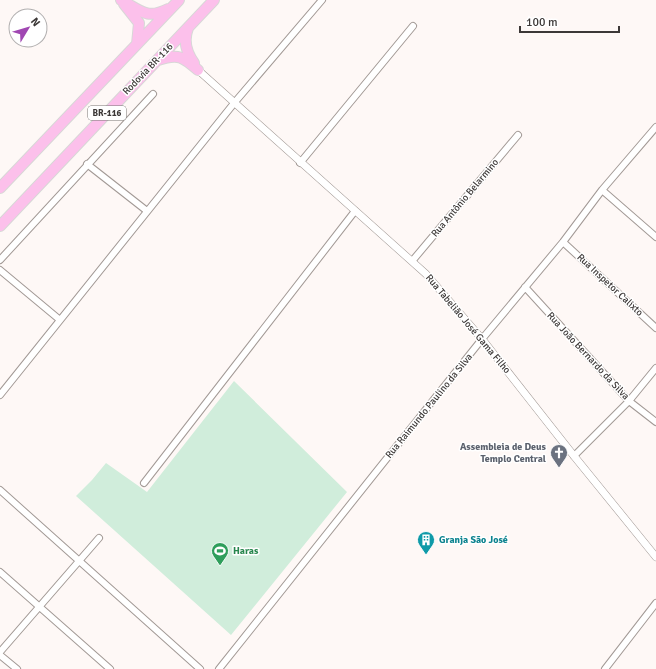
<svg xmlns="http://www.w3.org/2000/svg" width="656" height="669" viewBox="0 0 656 669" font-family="Signika,sans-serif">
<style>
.green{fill:#d0eddb}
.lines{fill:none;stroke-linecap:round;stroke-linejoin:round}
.minor-casing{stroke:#a29995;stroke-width:8}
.tertiary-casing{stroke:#a29995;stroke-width:8}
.trunk-casing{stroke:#d8d7d7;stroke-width:12}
.minor{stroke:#fff;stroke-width:6}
.tertiary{stroke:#fff;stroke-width:7}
.trunk{stroke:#fcc0eb;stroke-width:10}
.labels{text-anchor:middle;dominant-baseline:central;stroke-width:3;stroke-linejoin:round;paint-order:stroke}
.shield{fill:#fff;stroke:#767473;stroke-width:1}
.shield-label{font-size:9px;font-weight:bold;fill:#3c3837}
.street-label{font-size:10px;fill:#3c3837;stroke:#fff}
.worship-label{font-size:10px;font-weight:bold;fill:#5b616d;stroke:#fff;text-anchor:end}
.culture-label{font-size:10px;font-weight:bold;fill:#0d838f;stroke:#fff;text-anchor:start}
.leisure-label{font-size:10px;font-weight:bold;fill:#27864d;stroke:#fff;text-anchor:start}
</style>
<rect width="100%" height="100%" fill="#fef8f6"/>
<path class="green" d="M234,381L347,492L231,635L76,496L92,480L106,463L147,492Z"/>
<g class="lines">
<defs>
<path id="minor" d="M300,163L413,26
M87,164L147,211
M602,190L656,237
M563,242L656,328
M0,260L153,94
M413,260L518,135
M0,270L60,320
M525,287L629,401L656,422
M0,395L235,102L322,0
M574,456L629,401L656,368
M144,483L355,211
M0,490L200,669
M0,572L110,669
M0,652L99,538
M0,655L17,669
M219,669L482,339L563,242L602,190L656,127
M605,669L656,603"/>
<path id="tertiary" d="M198,70L426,274L482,339L574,456L656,557"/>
<path id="trunk" d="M121,0C140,10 146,20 168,9
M124,4L139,23L137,44
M188,28C183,41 186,52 194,63
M158,60C179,53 183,57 198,70
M0,188L179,0
M0,226L214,0"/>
</defs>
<use href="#minor" class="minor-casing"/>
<use href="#tertiary" class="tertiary-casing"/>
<use href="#trunk" class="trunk-casing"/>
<use href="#minor" class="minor"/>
<use href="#tertiary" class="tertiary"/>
<use href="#trunk" class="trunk"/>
</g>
<defs>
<symbol id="church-pin" viewBox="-11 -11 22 30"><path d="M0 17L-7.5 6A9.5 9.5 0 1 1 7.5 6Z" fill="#6b7280" stroke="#fff"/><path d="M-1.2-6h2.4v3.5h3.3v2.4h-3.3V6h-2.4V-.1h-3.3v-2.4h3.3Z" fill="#fff"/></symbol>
<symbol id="building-pin" viewBox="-11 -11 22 30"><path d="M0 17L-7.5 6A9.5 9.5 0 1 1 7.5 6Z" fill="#0f9aa8" stroke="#fff"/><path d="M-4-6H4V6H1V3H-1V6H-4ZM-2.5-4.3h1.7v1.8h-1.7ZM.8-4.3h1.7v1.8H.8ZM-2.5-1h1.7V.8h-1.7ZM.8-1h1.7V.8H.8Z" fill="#fff"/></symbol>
<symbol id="stadium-pin" viewBox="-11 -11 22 30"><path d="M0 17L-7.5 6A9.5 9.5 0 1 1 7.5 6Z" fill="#2e9e5b" stroke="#fff"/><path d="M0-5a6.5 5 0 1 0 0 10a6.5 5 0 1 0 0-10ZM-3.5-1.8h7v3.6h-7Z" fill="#fff"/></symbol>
</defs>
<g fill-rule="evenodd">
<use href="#church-pin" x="549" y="443" width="20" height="27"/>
<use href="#building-pin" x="416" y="530" width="20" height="27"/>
<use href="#stadium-pin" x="210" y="541" width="20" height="27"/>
</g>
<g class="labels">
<rect class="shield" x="88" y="106" width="38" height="14" rx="3"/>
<g class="shield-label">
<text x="107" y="113">BR-116</text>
</g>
<g class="street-label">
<text transform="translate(148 69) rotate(-46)">Rodovia BR-116</text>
<text transform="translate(465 198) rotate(-50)">Rua Antônio Belarmino</text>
<text transform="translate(610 285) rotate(43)">Rua Inspetor Calixto</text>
<text transform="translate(468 324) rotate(50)">Rua Tabelião José Gama Filho</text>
<text transform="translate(588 356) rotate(47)">Rua João Bernardo da Silva</text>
<text transform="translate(429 406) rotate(-51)">Rua Raimundo Paulino da Silva</text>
</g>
<g class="worship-label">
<text x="546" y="447">Assembleia de Deus<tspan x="546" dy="12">Templo Central</tspan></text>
</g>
<g class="culture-label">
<text x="439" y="540">Granja São José</text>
</g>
<g class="leisure-label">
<text x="233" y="551">Haras</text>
</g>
</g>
<g transform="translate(28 28) rotate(52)"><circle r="19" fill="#ffffff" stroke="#b1afaf"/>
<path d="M0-3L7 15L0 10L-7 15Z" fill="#a047b2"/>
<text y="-6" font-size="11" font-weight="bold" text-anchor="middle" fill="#3c3837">N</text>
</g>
<path d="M520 26v6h99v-6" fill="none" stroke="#3c3837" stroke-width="2"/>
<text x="526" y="26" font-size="12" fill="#3c3837" stroke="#ffffff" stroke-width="3" paint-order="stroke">100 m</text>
</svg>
